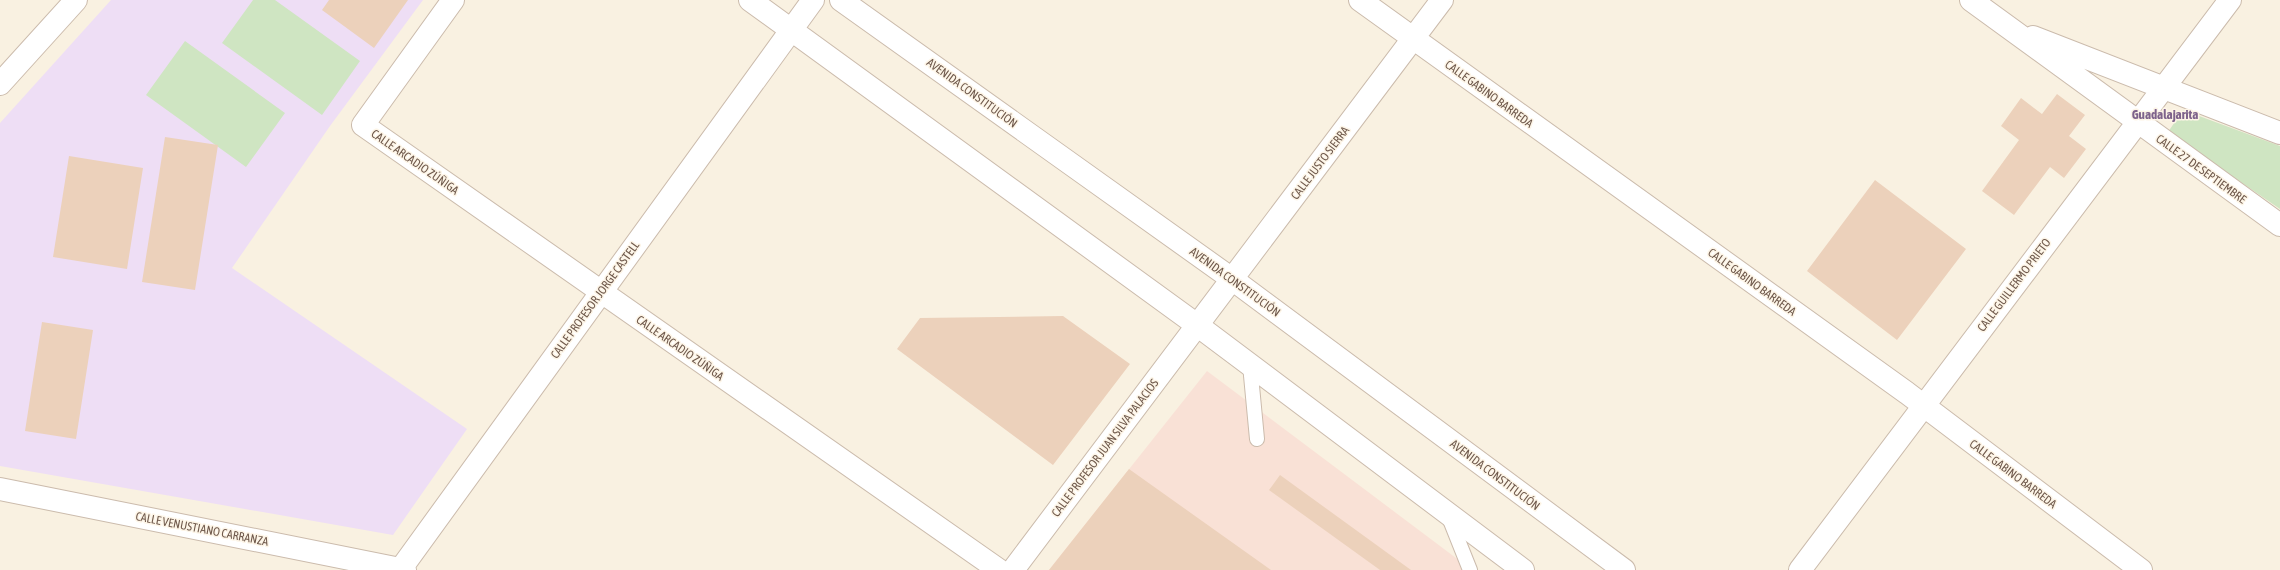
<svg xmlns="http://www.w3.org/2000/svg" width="2280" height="570" viewBox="0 0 2280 570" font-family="'Asap Condensed',sans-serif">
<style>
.commercial{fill:#f9e1d6}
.education{fill:#eedef5}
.green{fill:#cfe5c2}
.building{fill:#ecd1bb}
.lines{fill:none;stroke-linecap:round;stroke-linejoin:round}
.service-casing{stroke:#cbbbac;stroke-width:16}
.minor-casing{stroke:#cbbbac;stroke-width:24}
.tertiary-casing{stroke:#cbbbac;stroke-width:24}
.service{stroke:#fff;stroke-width:14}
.minor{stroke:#fff;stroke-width:22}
.tertiary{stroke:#fff;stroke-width:22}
.labels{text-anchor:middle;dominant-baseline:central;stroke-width:3;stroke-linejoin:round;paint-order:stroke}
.street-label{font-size:12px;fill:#6e584b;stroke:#fdf5e7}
.neighbourhood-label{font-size:13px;font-weight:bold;fill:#7e638b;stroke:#fdf5e7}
</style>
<rect width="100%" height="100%" fill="#f9f1e1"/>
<path class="commercial" d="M1207,371L1472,570H1049Z"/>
<path class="education" d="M111,0H423L330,126L232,268L467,429L393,535L0,466V123Z"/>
<path class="green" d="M253,0H275L360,61L322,115L222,43Z
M185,41L285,113L246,167L146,95Z
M2183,110L2280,146V209L2168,132Z"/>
<path class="building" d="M329,0H408L374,48L322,10Z
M2057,94L2085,115L2069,136L2086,149L2064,178L2050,167L2014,215L1982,191L2019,140L2001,126L2021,98L2042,114Z
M165,137L218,145L195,290L142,282Z
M69,156L143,168L127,269L53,257Z
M1875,180L1966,249L1897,340L1807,271Z
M1063,316L1130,364L1053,465L897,349L920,318Z
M42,322L93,330L76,439L25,431Z
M1129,469L1271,570H1049Z
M1280,475L1411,570H1380L1269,490Z"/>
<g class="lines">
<defs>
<path id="service" d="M1250,365L1257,439
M1448,515L1470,570"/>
<path id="minor" d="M453,0L363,125L999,570
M1360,0L1907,393L2141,570
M1971,0L2280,225
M2033,37L2280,133
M0,84L76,0
M0,489L405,570
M400,570L813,0
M1013,570L1442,0
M1800,570L2230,0"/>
<path id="tertiary" d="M750,0L1197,325L1523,570
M841,0L1232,279L1624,570"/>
</defs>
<use href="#service" class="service-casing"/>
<use href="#minor" class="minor-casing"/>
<use href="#tertiary" class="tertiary-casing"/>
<use href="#service" class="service"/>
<use href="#minor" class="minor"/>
<use href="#tertiary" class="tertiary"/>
</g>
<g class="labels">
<g class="street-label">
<text transform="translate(972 93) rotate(36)">AVENIDA CONSTITUCIÓN</text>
<text transform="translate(1489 94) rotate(36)">CALLE GABINO BARREDA</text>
<text transform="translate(415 162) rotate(35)">CALLE ARCADIO ZÚÑIGA</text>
<text transform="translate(1320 163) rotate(-53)">CALLE JUSTO SIERRA</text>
<text transform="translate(2201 169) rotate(36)">CALLE 27 DE SEPTIEMBRE</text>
<text transform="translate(1235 282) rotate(36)">AVENIDA CONSTITUCIÓN</text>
<text transform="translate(1752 282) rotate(36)">CALLE GABINO BARREDA</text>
<text transform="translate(2014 285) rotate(-53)">CALLE GUILLERMO PRIETO</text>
<text transform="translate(595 300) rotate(-54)">CALLE PROFESOR JORGE CASTELL</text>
<text transform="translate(680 348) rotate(35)">CALLE ARCADIO ZÚÑIGA</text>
<text transform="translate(1105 448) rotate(-53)">CALLE PROFESOR JUAN SILVA PALACIOS</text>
<text transform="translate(2013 474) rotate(37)">CALLE GABINO BARREDA</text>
<text transform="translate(1495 475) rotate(37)">AVENIDA CONSTITUCIÓN</text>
<text transform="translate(202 529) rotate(11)">CALLE VENUSTIANO CARRANZA</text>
</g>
<g class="neighbourhood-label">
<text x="2165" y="114">Guadalajarita</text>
</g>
</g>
</svg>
